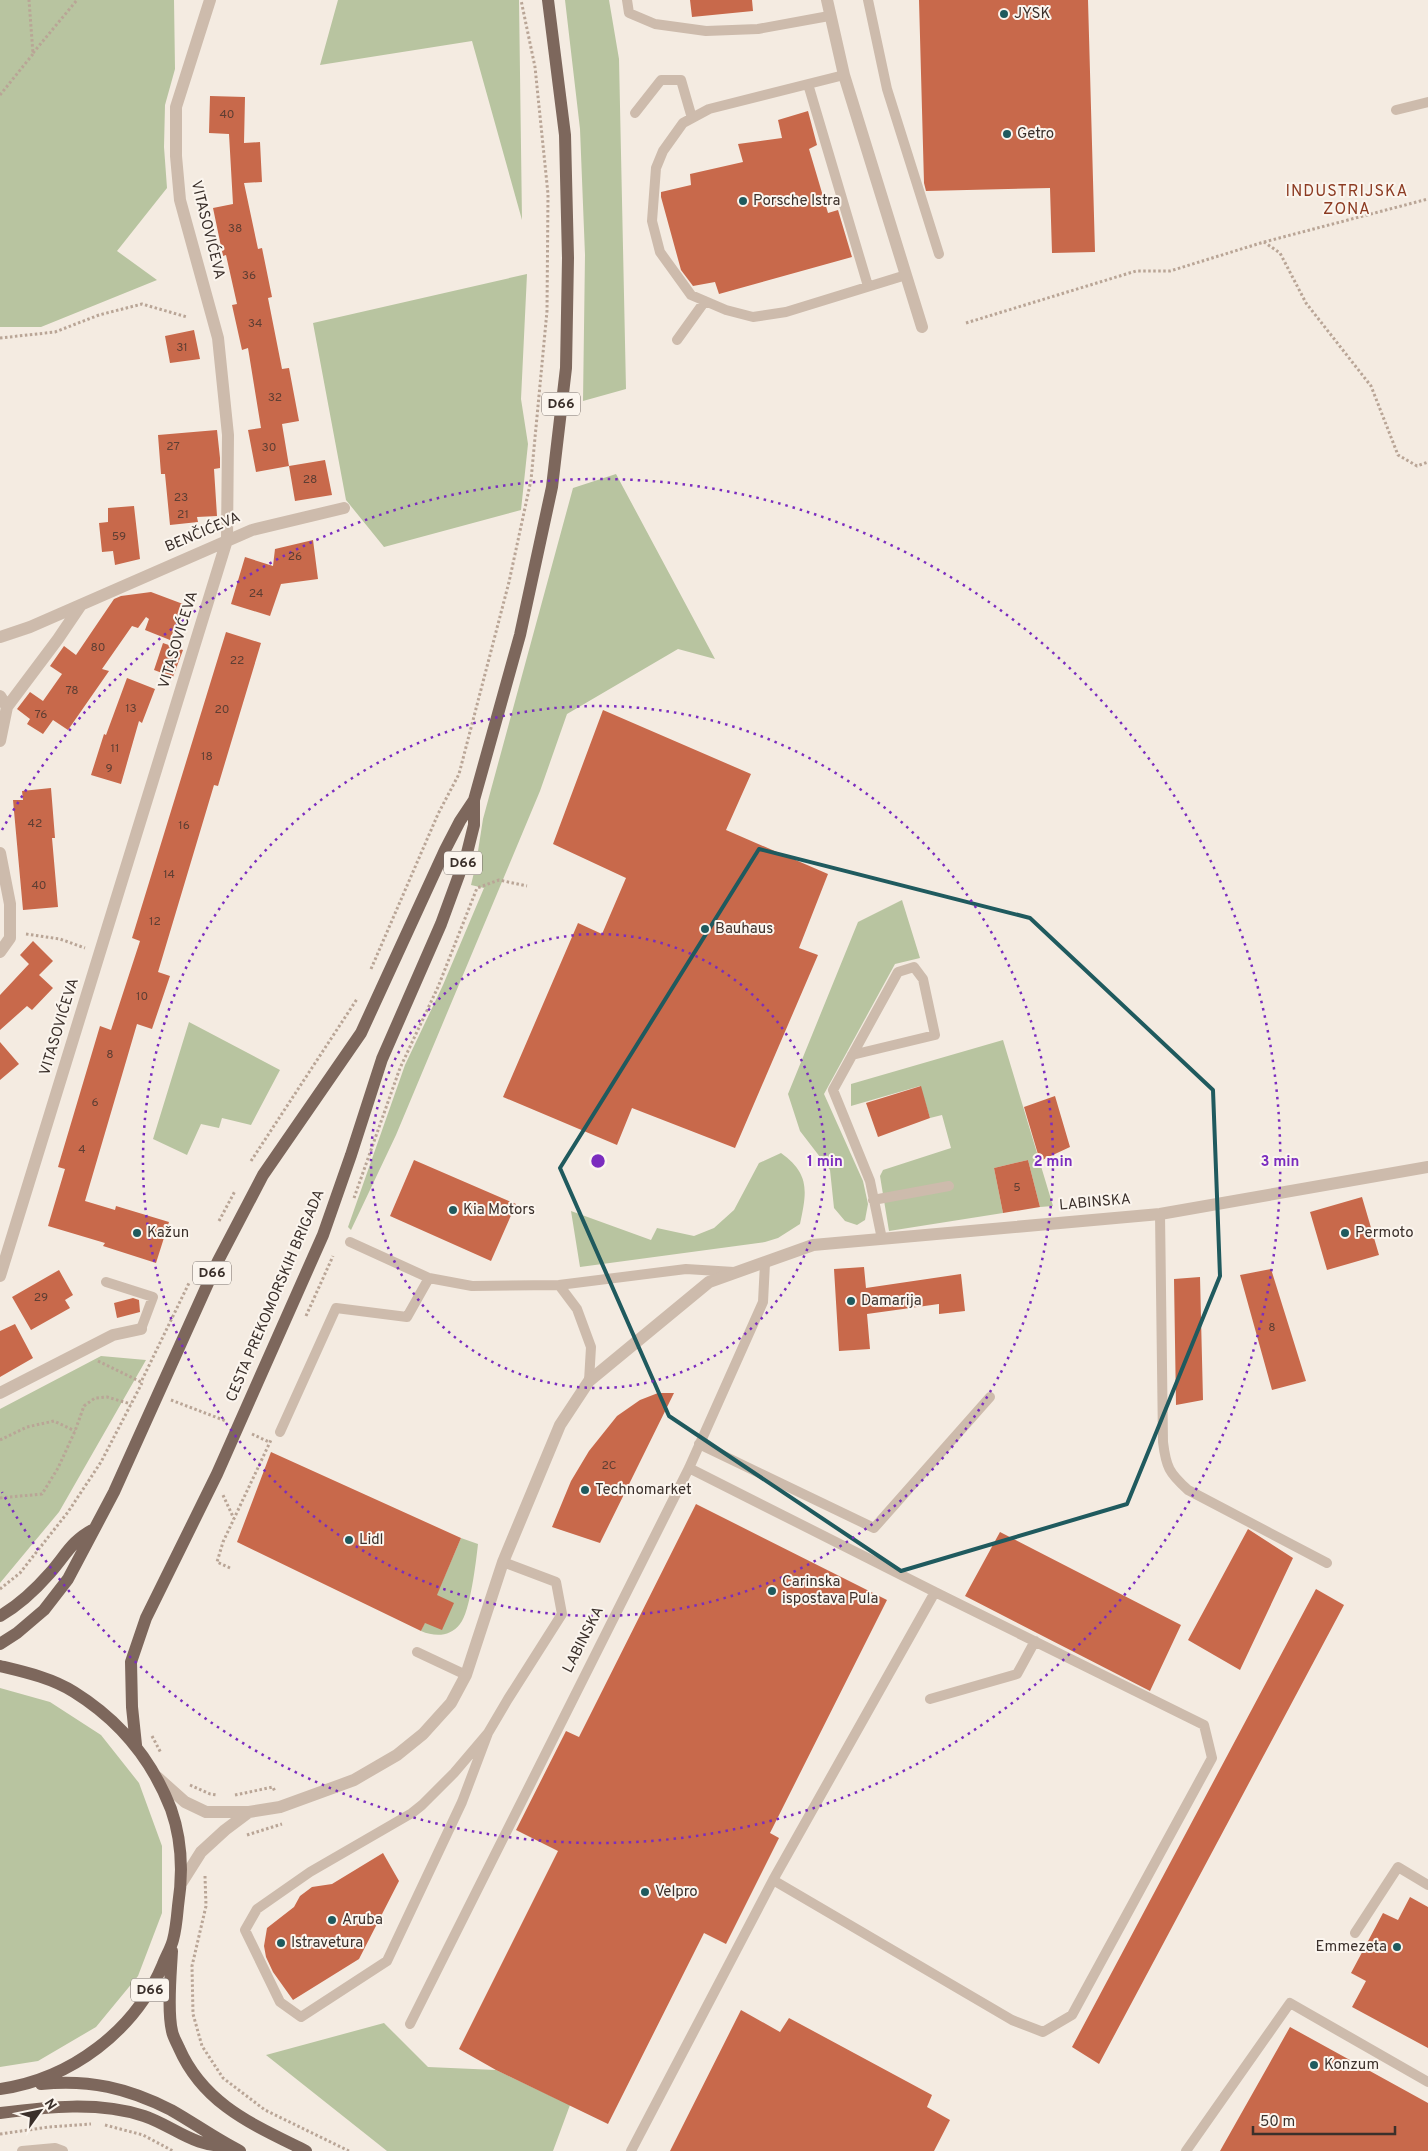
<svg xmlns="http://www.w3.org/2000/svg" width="1428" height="2151" viewBox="0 0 1428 2151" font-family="Overpass,sans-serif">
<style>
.green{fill:#b8c4a0}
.building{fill:#c8694b}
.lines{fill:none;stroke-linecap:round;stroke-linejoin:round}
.path{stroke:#b9a596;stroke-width:3;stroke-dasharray:2.5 2.5;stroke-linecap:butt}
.lane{stroke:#cdbbac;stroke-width:10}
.street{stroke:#cdbbac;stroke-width:12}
.primary{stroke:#7d675c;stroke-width:12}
.marked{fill:none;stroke:#1f5a5e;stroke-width:4;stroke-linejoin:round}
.ring{fill:none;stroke:#7b2cbf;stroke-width:2.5;stroke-dasharray:2.5 5}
.poi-dot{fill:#1f5a5e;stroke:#fbf5ee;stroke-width:2}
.labels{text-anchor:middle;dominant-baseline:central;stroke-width:4;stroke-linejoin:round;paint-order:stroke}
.number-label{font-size:12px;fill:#5e3e33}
.shield{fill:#fbf5ee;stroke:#756b66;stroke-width:1}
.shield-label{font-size:14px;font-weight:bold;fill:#3b302b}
.poi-label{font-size:15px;fill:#3b302b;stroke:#fbf5ee;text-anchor:start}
.street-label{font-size:15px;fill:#3b302b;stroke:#fbf5ee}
.neighbourhood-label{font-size:16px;letter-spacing:1px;fill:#8c3b22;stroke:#fbf5ee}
.centre{fill:#7b2cbf;stroke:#fbf5ee;stroke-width:2.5}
.ring-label{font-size:15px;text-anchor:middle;font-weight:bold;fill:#7b2cbf;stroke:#fbf5ee;stroke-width:4;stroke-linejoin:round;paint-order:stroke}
</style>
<rect width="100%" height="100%" fill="#f4ebe1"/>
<path class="green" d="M0,0H174L175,69L165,105L164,147L167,188L117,251L157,280L41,327H0Z
M338,0H519L522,220L472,41L320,65Z
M565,0H609L619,59L626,389L583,401L585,255L580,129Z
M527,274L521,399L528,444L521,510L384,547L346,500L313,323Z
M616,474L715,659L678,649L567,714L540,791L396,1135L351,1230L348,1227L405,1065L443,985L484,888L471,885L476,864L483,819L573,488Z
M902,900L920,958L895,964L824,1094L863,1181L868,1204L865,1220L857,1225L845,1221L834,1208L830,1170L800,1131L788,1094L858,922Z
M189,1022L280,1070L251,1125L222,1118L219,1128L201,1124L187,1155L153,1139Z
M1003,1040L1053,1206L1040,1207L1028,1160L994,1168L1003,1213L889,1231L880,1176L883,1170L951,1148L942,1115L930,1118L920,1086L851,1106V1084Z
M781,1153C810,1174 807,1191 800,1224L778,1238L765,1242L580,1267L571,1211L651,1240L657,1228L694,1236L714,1228L734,1210L759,1163Z
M101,1356L146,1360L59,1512L0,1583V1409Z
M461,1538L478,1544C476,1562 470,1612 460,1624C450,1637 435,1637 421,1631Z
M0,1688L50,1702L101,1735L139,1783L162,1846V1913L138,1976L96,2027L38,2061L0,2067Z
M384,2023L428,2067L496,2070L570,2105L553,2151H387L266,2055Z"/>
<path class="building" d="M690,0H752L753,11L692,17Z
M919,0H1088L1095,252L1052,253L1050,188L926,191L924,183Z
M210,96L245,97L244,143L260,142L262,182L244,183L258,249L262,248L272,297L268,298L282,369L289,368L299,421L282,424L289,466L256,472L248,430L261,428L248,348L242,350L232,305L237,304L226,255L223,256L213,208L233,204L229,134L209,133Z
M808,111L817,145L809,149L828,213L838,210L852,257L719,294L715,282L693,286L681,270L661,197V192L691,185L690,174L743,162L738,144L782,138L778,120Z
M194,330L200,359L170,363L165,336Z
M217,430L220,458V468L214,469L217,516L197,517L198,522L170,525L165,474H161L158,435Z
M325,460L332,495L295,501L289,466Z
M134,506L140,559L115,565L113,551L102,552L99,523L108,522V508Z
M313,540L318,579L281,584L270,616L231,604L245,557L273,566L275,549Z
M151,592L183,604L170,640L145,630L149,619L146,617L138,628L132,626L102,669L109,671L68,730L53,720L43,734L27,724L30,719L17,709L30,692L43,701L62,674L50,666L64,646L76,655L114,599L121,596Z
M226,632L261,643L218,786L214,785L158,972L170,976L152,1029L137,1024L85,1201L115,1210L116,1206L169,1222L156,1263L103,1246L105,1243L48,1226L65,1169L58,1167L100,1026L111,1030L140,941L132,938Z
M163,643L183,650L173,677L154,670Z
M127,678L155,689L142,723L139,721L121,784L91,775L104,734L106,735Z
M603,710L751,774L726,830L828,874L799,948L818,955L735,1148L632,1108L617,1145L503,1097L578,923L602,934L626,878L553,844Z
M51,788L55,838H52L58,907L23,910L13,800H23L22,791Z
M33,941L53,961L39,975L53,988L32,1010L27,1006L0,1030V995L29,964L20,955Z
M0,1042L19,1064L0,1080Z
M921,1086L930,1118L878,1137L866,1103Z
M1055,1096L1070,1147L1040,1161L1024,1107Z
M414,1160L516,1204L491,1261L390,1216Z
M1028,1160L1040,1207L1003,1213L994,1168Z
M1362,1197L1379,1255L1327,1270L1310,1212Z
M864,1267L866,1288L961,1274L965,1311L939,1314V1304L867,1314L870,1349L839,1351L834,1269Z
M1271,1269L1306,1381L1272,1390L1240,1275Z
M59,1270L73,1295L65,1300L70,1308L31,1330L12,1297Z
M1200,1277L1203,1400L1176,1405L1174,1279Z
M133,1298L139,1300L140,1312L117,1318L114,1303Z
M15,1324L33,1358L0,1377V1331Z
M658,1393H674L600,1543L552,1527L571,1481L589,1451L617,1416L640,1400Z
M271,1452L461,1538L437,1595L454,1603L442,1630L425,1623L421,1631L237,1542Z
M696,1504L887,1600L770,1833L779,1838L726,1944L704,1933L608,2124L496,2070L459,2049L558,1851L516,1830L566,1731L579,1737Z
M1248,1529L1293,1558L1240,1670L1188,1640Z
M1000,1532L1181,1625L1150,1691L965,1596Z
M1316,1589L1344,1605L1099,2064L1072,2047Z
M383,1853L399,1881L359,1959L293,2000L273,1972L266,1957L264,1946L267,1928L294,1907L300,1896L312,1887L332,1884Z
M1410,1897L1428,1907V2048L1352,2007L1366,1981L1351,1973L1383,1913L1398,1920Z
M741,2010L780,2032L789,2018L932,2095L927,2107L950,2120L934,2151H670Z
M1290,2027L1428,2103V2151H1220Z"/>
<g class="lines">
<path class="path" d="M33,53L77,0
M0,95L33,54L29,0
M1264,242L1428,199
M966,323L1136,271H1170L1264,242L1280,253L1306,303L1371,386L1398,455L1417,466L1428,462
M0,338L55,332L99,315L142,304L187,317
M26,934L60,939L85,948
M371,969L438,814L459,774L509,582L531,480L547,311L548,194L535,67L521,0
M251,1161L357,999
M354,1198L400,1068L438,987L477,888L499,880L527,886
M219,1221L235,1191
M306,1316L333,1256
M98,1361L141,1382L189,1283
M171,1400L226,1421
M252,1434L269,1442
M0,1440L27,1427L54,1421L75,1431
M223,1495L234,1519
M0,1498L42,1494L58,1468L75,1431L84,1406L95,1398L107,1397L131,1404
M230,1568L217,1562L223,1542L271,1440
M0,1589L20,1573L68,1512L101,1462L142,1383
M152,1736L161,1753
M190,1785L210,1794L217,1795
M235,1795L273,1787L275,1792
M247,1835L282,1824
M205,1876L206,1906L192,1966L193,2014L202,2046L223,2078L265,2110L349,2151
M105,2125L143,2135L173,2151
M0,2134L49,2127L91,2124"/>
<path class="lane" d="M627,0L629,13L655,24L706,31L758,29L829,16
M868,0L887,89L939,254
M844,75L709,109L683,123L663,151L656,168L652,221L660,252L691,295L726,310L753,317L786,312L906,275
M808,84L868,286
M1396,110L1428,102
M635,113L661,80H681L692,118
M677,340L705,301
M852,1055L935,1035L923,979L914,967L898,972L833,1090L870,1181L882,1239
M873,1200L949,1186
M1160,1214L1163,1442C1166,1467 1169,1473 1188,1490L1327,1563
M350,1242L429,1278L472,1286L559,1285L686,1269L734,1272
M106,1282L153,1297L141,1329
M559,1285L577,1309L591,1347L589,1381
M280,1432L336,1308L407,1317L429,1278
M699,1444L874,1528L990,1397
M417,1652L466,1675
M930,1699L1017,1674L1035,1641
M488,1733L454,1773L422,1805L412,1813L310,1872L257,1909L245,1930L280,2002L301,2017L387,1961L462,1802L488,1733L508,1699L562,1614L556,1582L503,1562
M773,1880L1012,2020L1043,2032L1072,2015L1212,1758L1204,1725L935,1592
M1355,1933L1398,1867L1428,1885
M410,2024L689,1468L763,1302L765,1263
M22,2151L55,2148L63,2151
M631,2151L773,1880L935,1592L689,1468
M1186,2151L1290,2003L1428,2082"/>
<path class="street" d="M827,0L844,75L922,327
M0,637L30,627L252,530L344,508
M0,696L7,707L58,639L81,605
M0,741L7,707
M0,853L10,904V938L0,952
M0,1276L227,540L228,435L218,338L180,200L176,156V107L210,0
M0,1393L113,1335L141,1329
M157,1777L185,1802L206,1812H249L280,1807L354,1780L397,1755L423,1734L451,1703L466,1675L503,1562L560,1425L589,1381L709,1282L813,1245L1160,1214L1428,1167
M182,1882L201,1852L225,1830L249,1812"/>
<path class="primary" d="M0,1616C19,1605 36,1589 50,1573C66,1555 71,1541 94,1529
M0,1644L17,1633L44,1610L68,1579L114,1492L218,1261L263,1175L361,1033L445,850L460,821L474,800
M0,1666C25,1672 52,1678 74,1692C119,1720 152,1760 171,1809C182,1840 183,1874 178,1906C177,1917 176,1929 173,1940C171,1948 166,1956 163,1964C135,2031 71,2079 0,2089
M136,1745L132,1707L131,1662L146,1618L217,1474L323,1235L351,1155L382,1059L441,924L467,853L474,825V800L520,635L552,487L566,368L568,258L565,135L548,0
M172,1951C171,1972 167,2010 172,2031C173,2037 177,2043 179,2048C204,2105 254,2125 306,2151
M41,2084C89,2079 128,2088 171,2110C194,2123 216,2139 240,2151
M0,2113C47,2107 98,2101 144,2116C174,2126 195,2149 229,2145"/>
</g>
<path class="marked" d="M759,849L1030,918L1213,1090L1220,1276L1127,1504L901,1571L669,1416L560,1168Z"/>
<g class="ring">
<circle cx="598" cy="1161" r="227"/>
<circle cx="598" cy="1161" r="455"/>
<path d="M2 830A682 682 0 1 1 2 1492"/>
</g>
<g class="poi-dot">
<circle cx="1004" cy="14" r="5"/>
<circle cx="1007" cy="134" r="5"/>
<circle cx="743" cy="201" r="5"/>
<circle cx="705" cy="929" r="5"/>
<circle cx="453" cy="1210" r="5"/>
<circle cx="137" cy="1233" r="5"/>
<circle cx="1345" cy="1233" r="5"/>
<circle cx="851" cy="1301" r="5"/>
<circle cx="585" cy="1490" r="5"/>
<circle cx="349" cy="1540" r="5"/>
<circle cx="772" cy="1591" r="5"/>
<circle cx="645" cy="1892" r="5"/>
<circle cx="332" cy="1920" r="5"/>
<circle cx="281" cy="1943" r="5"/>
<circle cx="1397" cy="1947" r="5"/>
<circle cx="1314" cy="2065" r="5"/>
</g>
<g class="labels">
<g class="number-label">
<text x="227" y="115">40</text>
<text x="235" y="229">38</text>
<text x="249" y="276">36</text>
<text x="255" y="324">34</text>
<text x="182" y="348">31</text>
<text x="275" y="398">32</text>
<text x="173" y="447">27</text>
<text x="269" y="448">30</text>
<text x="310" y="480">28</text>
<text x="181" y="498">23</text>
<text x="183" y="515">21</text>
<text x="119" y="537">59</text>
<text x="295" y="557">26</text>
<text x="256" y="594">24</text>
<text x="98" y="648">80</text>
<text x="237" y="661">22</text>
<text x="72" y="691">78</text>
<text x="131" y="709">13</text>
<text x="222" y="710">20</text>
<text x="41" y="715">76</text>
<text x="115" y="749">11</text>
<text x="207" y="757">18</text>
<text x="109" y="769">9</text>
<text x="35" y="824">42</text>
<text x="184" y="826">16</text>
<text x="169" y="875">14</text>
<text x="39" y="886">40</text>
<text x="155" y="922">12</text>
<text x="142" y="997">10</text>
<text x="110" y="1055">8</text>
<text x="95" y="1103">6</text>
<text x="82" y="1150">4</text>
<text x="1017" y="1188">5</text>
<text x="41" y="1298">29</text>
<text x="1272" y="1328">8</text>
<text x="609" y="1466">2C</text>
</g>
<g class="shield">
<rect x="542" y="392.5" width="38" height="23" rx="4"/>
<rect x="444" y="851.5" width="38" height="23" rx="4"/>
<rect x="193" y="1261.5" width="38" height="23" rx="4"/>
<rect x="131" y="1978.5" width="38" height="23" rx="4"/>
</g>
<g class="shield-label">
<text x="561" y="404">D66</text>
<text x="463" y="863">D66</text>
<text x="212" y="1273">D66</text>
<text x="150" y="1990">D66</text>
</g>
<g class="poi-label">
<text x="1014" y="14">JYSK</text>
<text x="1017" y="134">Getro</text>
<text x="753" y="201">Porsche Istra</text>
<text x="715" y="929">Bauhaus</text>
<text x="463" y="1210">Kia Motors</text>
<text x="147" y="1233">Kažun</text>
<text x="1355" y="1233">Permoto</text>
<text x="861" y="1301">Damarija</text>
<text x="595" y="1490">Technomarket</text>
<text x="359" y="1540">Lidl</text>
<text x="782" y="1582">Carinska<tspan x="782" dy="17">ispostava Pula</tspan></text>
<text x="655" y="1892">Velpro</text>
<text x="342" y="1920">Aruba</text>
<text x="291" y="1943">Istravetura</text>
<text x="1387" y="1947" text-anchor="end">Emmezeta</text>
<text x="1324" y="2065">Konzum</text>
</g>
<g class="street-label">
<text transform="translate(207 230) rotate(76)">VITASOVIĆEVA</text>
<text transform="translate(203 533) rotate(-23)">BENČIĆEVA</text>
<text transform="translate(179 640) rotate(-73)">VITASOVIĆEVA</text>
<text transform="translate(60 1027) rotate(-73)">VITASOVIĆEVA</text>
<text transform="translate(1095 1203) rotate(-5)">LABINSKA</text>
<text transform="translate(276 1296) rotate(-67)">CESTA PREKOMORSKIH BRIGADA</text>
<text transform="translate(584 1640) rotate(-63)">LABINSKA</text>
</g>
<g class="neighbourhood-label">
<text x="1347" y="192">INDUSTRIJSKA<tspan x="1347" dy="18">ZONA</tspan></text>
</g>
</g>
<circle cx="598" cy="1161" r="8" class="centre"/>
<g class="ring-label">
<text x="825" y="1166">1 min</text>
<text x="1053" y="1166">2 min</text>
<text x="1280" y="1166">3 min</text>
</g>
<g transform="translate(40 2111) rotate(57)" stroke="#fbf5ee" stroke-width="4" paint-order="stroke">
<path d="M0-4L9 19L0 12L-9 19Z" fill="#3b302b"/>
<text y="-8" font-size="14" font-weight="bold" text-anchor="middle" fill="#3b302b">N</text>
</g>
<path d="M1253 2126v8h142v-8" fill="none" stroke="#3b302b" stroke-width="2.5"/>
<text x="1260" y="2126" font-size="15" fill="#3b302b" stroke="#fbf5ee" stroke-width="4" paint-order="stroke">50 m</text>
</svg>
